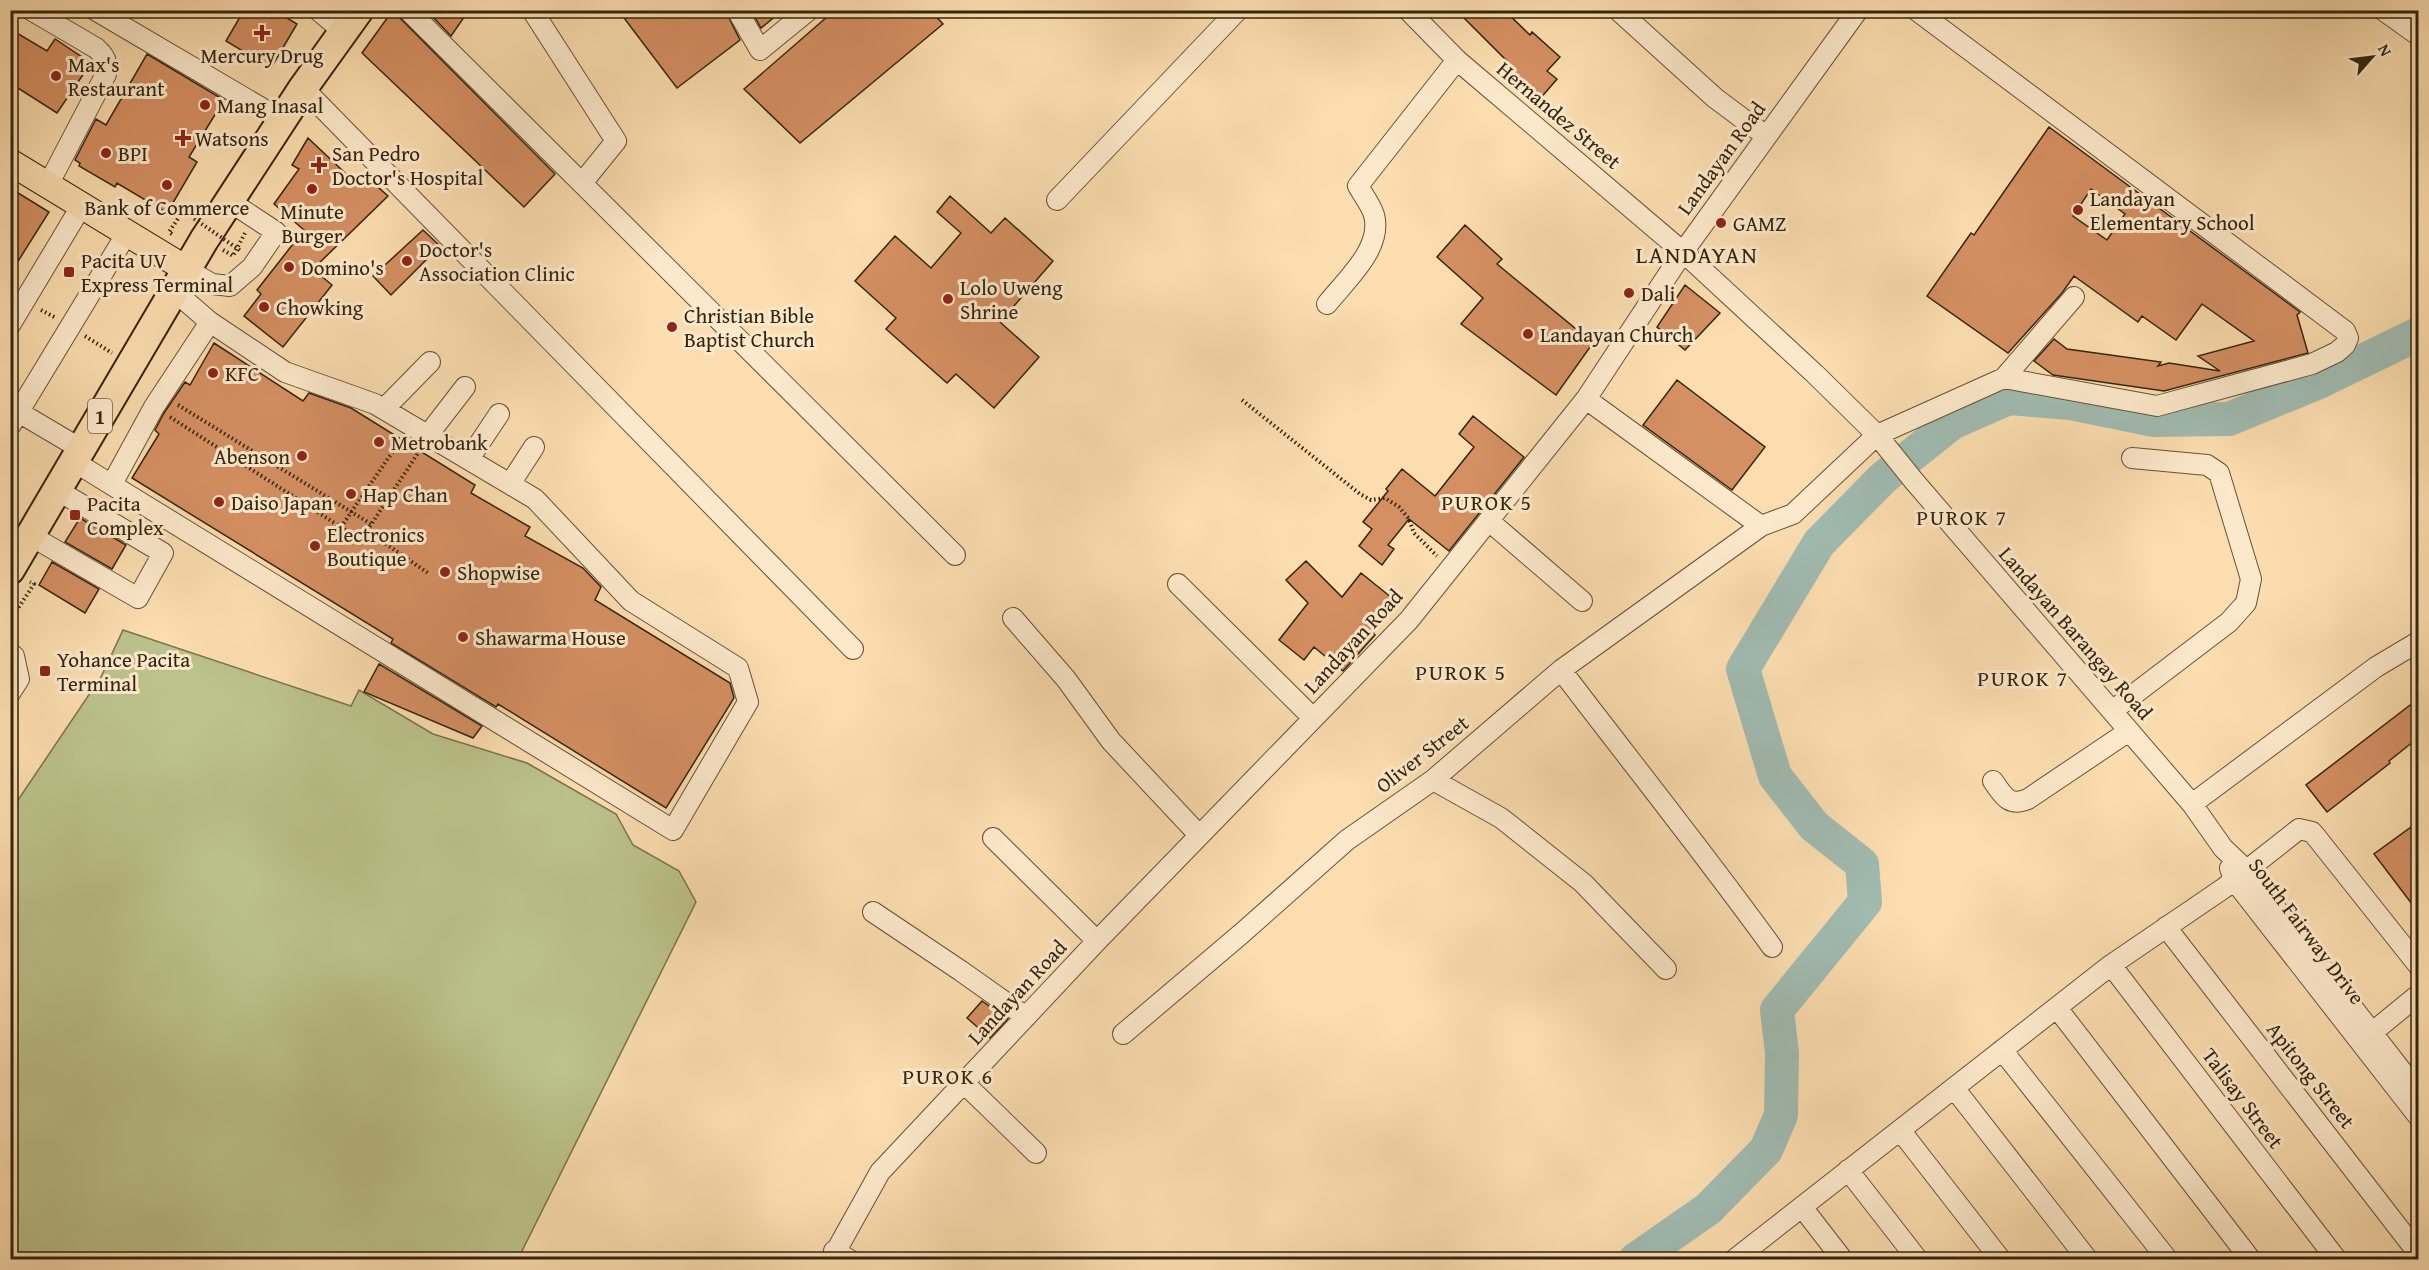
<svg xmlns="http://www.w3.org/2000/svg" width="2429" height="1270" viewBox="0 0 2429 1270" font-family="'Gentium Book Plus',serif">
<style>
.green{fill:#bcc28c;stroke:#78734e;stroke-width:1.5}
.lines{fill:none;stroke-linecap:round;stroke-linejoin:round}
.river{stroke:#a0bbb1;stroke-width:34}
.building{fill:#d48f62;stroke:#33240f;stroke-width:1.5;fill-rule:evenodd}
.minor-casing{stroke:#655237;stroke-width:22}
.major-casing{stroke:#33240f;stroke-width:28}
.highway-casing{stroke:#33240f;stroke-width:32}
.path{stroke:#33240f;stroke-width:4;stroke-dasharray:1.5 3;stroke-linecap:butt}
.minor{stroke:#fce9cb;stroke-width:20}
.major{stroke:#fbddaf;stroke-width:26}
.highway{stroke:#fbddaf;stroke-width:28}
.path-bridge{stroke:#33240f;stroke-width:4;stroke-dasharray:1.5 3;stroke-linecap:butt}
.poi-dot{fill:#8f2418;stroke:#fce9cb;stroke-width:2}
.labels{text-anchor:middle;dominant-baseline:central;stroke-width:6;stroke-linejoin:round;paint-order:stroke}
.shield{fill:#fce9cb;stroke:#6f5f47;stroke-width:1.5}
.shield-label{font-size:20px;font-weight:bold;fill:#33240f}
.poi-label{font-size:21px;fill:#33240f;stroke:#fce9cb;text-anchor:start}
.street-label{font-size:21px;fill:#33240f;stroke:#fce9cb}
.neighbourhood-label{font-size:22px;letter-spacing:1.5px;fill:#33240f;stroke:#fce9cb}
.quarter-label{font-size:24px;letter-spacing:1.5px;fill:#33240f;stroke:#fce9cb}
</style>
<rect width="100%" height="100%" fill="#fbddaf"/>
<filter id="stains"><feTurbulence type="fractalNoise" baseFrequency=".00333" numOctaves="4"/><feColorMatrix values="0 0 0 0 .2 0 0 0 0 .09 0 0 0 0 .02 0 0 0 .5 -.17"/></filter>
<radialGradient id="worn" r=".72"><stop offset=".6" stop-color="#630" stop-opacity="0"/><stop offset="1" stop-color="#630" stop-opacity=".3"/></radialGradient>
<path class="green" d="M123,630L351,706L359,690L433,734L527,763L616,814L633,845L679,871L696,902L518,1259H11V822L16,803L101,677Z"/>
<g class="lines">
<path class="river" d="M1635,1260L1708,1209L1766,1150L1781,1115L1782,1053L1777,1010L1865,902L1862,864L1814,826L1775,776L1743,669L1819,543L1883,478L1952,423L2009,398L2071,403L2154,420L2229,419L2319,382L2418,334"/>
</g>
<path class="building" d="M244,10H274L297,24L271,68L226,41Z
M393,10H396L400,18L555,174L524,207L362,53Z
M426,10H469L451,36Z
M618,10H725L740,40L677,88Z
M751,10H783L761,28Z
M835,10H930L943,24L800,143L744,89Z
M1456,10H1504L1530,35L1532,32L1560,57L1547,71L1557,79L1539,100L1501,67L1507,61Z
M10,29L47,51L55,39L91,63L57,113L10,83Z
M147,54L224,100L189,157L197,162L167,213L117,183L115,187L79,166L80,163L75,160L96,119L106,125Z
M2049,127L2300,312L2297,315L2308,353L2164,391L2053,375L2034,361L2054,339L2067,349L2161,362L2158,366L2169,363L2220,371L2198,356L2254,341L2202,304L2176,340L2142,316L2138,322L2074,276L2062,293L2008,353L1927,296L1971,233L1974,235ZM2091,189L2125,214L2107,240L2073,216Z
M308,138L360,187L371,181L388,196L313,269L332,285L283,347L244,316L261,294L257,290L304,230L274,204L299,169L292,165Z
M10,188L49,212L10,274Z
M950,196L991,233L1005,218L1053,261L1000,322L1039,357L994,408L956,374L947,383L886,329L896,318L855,281L895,236L931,268L961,233L937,212Z
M1465,225L1502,259L1497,264L1593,343L1556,395L1461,324L1483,298L1437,257Z
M423,230L440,246L391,295L373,276Z
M1685,285L1720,313L1685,350L1657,327Z
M214,343L303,401L309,393L351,408L475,485L471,493L530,527L525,536L583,568L601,587L595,600L730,683L734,698L666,808L498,704L496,707L391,643L393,639L132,478L159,434L155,430L164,413L185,382L190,385Z
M1677,380L1765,447L1732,490L1643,425Z
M1473,416L1524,457L1449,551L1409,519L1388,545L1394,549L1382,565L1359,546L1372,529L1363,522L1388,491L1386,489L1402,469L1435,496L1474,447L1459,434Z
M80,518L126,545L112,569L65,542Z
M1306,561L1342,597L1361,573L1397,602L1373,633L1375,635L1343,671L1314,647L1304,660L1279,640L1308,603L1286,580Z
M52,562L99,589L85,613L39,585Z
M379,664L482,726L473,738L364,692Z
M2418,699V738L2389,761L2390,763L2327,812L2306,785Z
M2418,822V912L2374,854Z
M982,1001L1008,1019L990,1038L967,1018Z"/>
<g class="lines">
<defs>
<path id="minor" d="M31,10L96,48C105,56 108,62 106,74L48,185
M95,10L282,120
M318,10L344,32
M408,10L955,555
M532,10L616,141L582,183
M737,10L760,50L809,10
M1408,10L1457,60L1683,252L1815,374L1877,435L1914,481L2192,804L2223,848L2246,870L2418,1092
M1916,10L2345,331L2348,338L2345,345L2337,352L2312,364L2157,406L2004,378
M2383,10L2418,35
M1619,11L1715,98L1766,136
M303,88L853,649
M1057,200L1238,10
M186,269L212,284L230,286L252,267L276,232L229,201
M1327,304C1346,280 1383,248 1374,215C1371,205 1363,195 1358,186L1457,60
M10,325L82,205
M1586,399L1761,526
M10,407L81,449
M384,409L430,362
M10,426L127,233
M428,435L465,387
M469,459L499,414
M73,461L673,830L748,702L738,668L631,601L535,499L375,404L285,372L210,322L174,291
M112,484L154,407L210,322
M510,484L534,447
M1489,521L1582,601
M31,536L138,598L163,553L57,490
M1178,584L1313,718
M1013,618L1066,679L1111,741L1199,835
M10,653L14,656L19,679L10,693
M1561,670C1631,762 1704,853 1772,947
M2112,711L2229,622L2246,603L2251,579L2219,473L2207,465L2132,458
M1433,780L1501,818L1583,883L1666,969
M1993,781C2004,796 2008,807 2028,799L2129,731
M2192,804L2376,667L2418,642
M993,838L1097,941
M2230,868L2234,880L2418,1116
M873,912L961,971L1026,1017
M2166,927L2418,1253
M2111,965L2337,1260
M2057,1008L2251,1260
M1123,1034L1241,934L1347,840L1433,780L1561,670L1761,526L1793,514L1877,435L2004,378L2074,297
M2363,1040L2418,995
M2002,1050L2168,1260
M964,1083L1036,1153
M1954,1088L2088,1260
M1900,1130L2001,1260
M1848,1170L1918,1260
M1802,1207L1843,1260
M834,1251L850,1260
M831,1260L880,1172L1097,941L1409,620L1586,399L1683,252L1858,10
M1734,1260L2111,965L2224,888L2299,829L2312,832L2317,838L2418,965"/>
<path id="major" d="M10,162L186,269"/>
<path id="highway" d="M10,570L204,240L303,88L359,10"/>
</defs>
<use href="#minor" class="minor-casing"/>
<use href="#major" class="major-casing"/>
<use href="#highway" class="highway-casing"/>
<path class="path" d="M172,234L169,232L183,211
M223,250L233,256L245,233
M41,310L56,318
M85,336L112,353
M1242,400L1360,494L1371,500L1385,498L1399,507L1409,519L1414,533L1437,556
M178,405L371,524
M170,417L361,540L420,450
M341,527L400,441
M367,531L428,573
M10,615L13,616L34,584L30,582"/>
<use href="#minor" class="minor"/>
<use href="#major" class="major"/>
<use href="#highway" class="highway"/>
<path class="path-bridge" d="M183,211L241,251"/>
</g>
<g class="poi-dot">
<path d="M259 24h6v6h6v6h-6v6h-6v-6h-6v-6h6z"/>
<circle cx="56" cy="76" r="6"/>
<circle cx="205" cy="105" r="6"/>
<path d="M180 129h6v6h6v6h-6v6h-6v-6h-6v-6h6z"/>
<circle cx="106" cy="153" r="6"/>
<path d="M316 156h6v6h6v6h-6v6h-6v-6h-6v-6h6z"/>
<circle cx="167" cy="185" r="6"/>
<circle cx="312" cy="189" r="6"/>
<circle cx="2078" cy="210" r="6"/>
<circle cx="1721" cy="223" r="6"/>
<circle cx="407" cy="261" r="6"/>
<circle cx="289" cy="267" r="6"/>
<rect x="63" y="266" width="12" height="12" rx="3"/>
<circle cx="1629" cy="293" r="6"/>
<circle cx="948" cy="299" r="6"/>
<circle cx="264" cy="307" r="6"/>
<circle cx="672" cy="327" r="6"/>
<circle cx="1528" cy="334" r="6"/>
<circle cx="213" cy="373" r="6"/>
<circle cx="379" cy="442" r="6"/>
<circle cx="302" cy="456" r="6"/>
<circle cx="351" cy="494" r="6"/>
<circle cx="219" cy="502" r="6"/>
<rect x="69" y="509" width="12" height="12" rx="3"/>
<circle cx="315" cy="546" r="6"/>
<circle cx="445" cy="572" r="6"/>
<circle cx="463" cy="637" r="6"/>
<rect x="39" y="665" width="12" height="12" rx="3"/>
</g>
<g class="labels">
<rect class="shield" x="88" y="399" width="24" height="34" rx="4.5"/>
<g class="shield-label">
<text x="100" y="416">1</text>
</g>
<g class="poi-label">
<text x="262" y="55" text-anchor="middle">Mercury Drug</text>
<text x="68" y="64">Max's<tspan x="68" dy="24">Restaurant</tspan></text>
<text x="217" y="105">Mang Inasal</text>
<text x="195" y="138">Watsons</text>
<text x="118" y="153">BPI</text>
<text x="332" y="153">San Pedro<tspan x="332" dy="24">Doctor's Hospital</tspan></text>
<text x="2090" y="198">Landayan<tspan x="2090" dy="24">Elementary School</tspan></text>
<text x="167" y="207" text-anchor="middle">Bank of Commerce</text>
<text x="312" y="211" text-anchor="middle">Minute<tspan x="312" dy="24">Burger</tspan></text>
<text x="1733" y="223">GAMZ</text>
<text x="419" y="249">Doctor's<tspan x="419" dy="24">Association Clinic</tspan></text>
<text x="81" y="260">Pacita UV<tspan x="81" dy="24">Express Terminal</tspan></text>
<text x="301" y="267">Domino's</text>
<text x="960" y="287">Lolo Uweng<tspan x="960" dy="24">Shrine</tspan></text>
<text x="1641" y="293">Dali</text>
<text x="276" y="307">Chowking</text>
<text x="684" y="315">Christian Bible<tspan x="684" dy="24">Baptist Church</tspan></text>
<text x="1540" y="334">Landayan Church</text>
<text x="225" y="373">KFC</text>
<text x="391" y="442">Metrobank</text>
<text x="290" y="456" text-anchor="end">Abenson</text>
<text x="363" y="494">Hap Chan</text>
<text x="231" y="502">Daiso Japan</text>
<text x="87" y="503">Pacita<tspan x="87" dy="24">Complex</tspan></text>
<text x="327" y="534">Electronics<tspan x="327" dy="24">Boutique</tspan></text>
<text x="457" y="572">Shopwise</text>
<text x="475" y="637">Shawarma House</text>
<text x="57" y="659">Yohance Pacita<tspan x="57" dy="24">Terminal</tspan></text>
</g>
<g class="street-label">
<text transform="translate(1559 115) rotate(40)">Hernandez Street</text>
<text transform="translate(1721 158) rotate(-54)">Landayan Road</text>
<text transform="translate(2076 633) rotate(49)">Landayan Barangay Road</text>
<text transform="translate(1353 641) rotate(-47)">Landayan Road</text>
<text transform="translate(1422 754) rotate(-38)">Oliver Street</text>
<text transform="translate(2307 931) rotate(53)">South Fairway Drive</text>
<text transform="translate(1017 992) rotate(-47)">Landayan Road</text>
<text transform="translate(2311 1075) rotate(52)">Apitong Street</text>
<text transform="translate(2243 1098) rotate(53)">Talisay Street</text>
</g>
<g class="neighbourhood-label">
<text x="1487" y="502">PUROK 5</text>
<text x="1962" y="517">PUROK 7</text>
<text x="1461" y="672">PUROK 5</text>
<text x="2023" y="678">PUROK 7</text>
<text x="948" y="1076">PUROK 6</text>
</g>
<g class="quarter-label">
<text x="1697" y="254">LANDAYAN</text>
</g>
</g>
<rect width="2429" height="1270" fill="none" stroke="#fbddaf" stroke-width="36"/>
<rect x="12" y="12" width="2405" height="1246" fill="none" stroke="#33240f" stroke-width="3"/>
<rect x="18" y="18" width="2393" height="1234" fill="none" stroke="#33240f" stroke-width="1.5"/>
<g transform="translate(2372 57) rotate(62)" stroke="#fce9cb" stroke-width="4.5" paint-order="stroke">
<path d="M0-4.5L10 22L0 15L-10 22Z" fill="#33240f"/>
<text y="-9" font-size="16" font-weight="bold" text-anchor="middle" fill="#33240f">N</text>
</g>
<rect width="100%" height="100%" filter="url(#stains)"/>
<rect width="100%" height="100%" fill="url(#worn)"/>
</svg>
